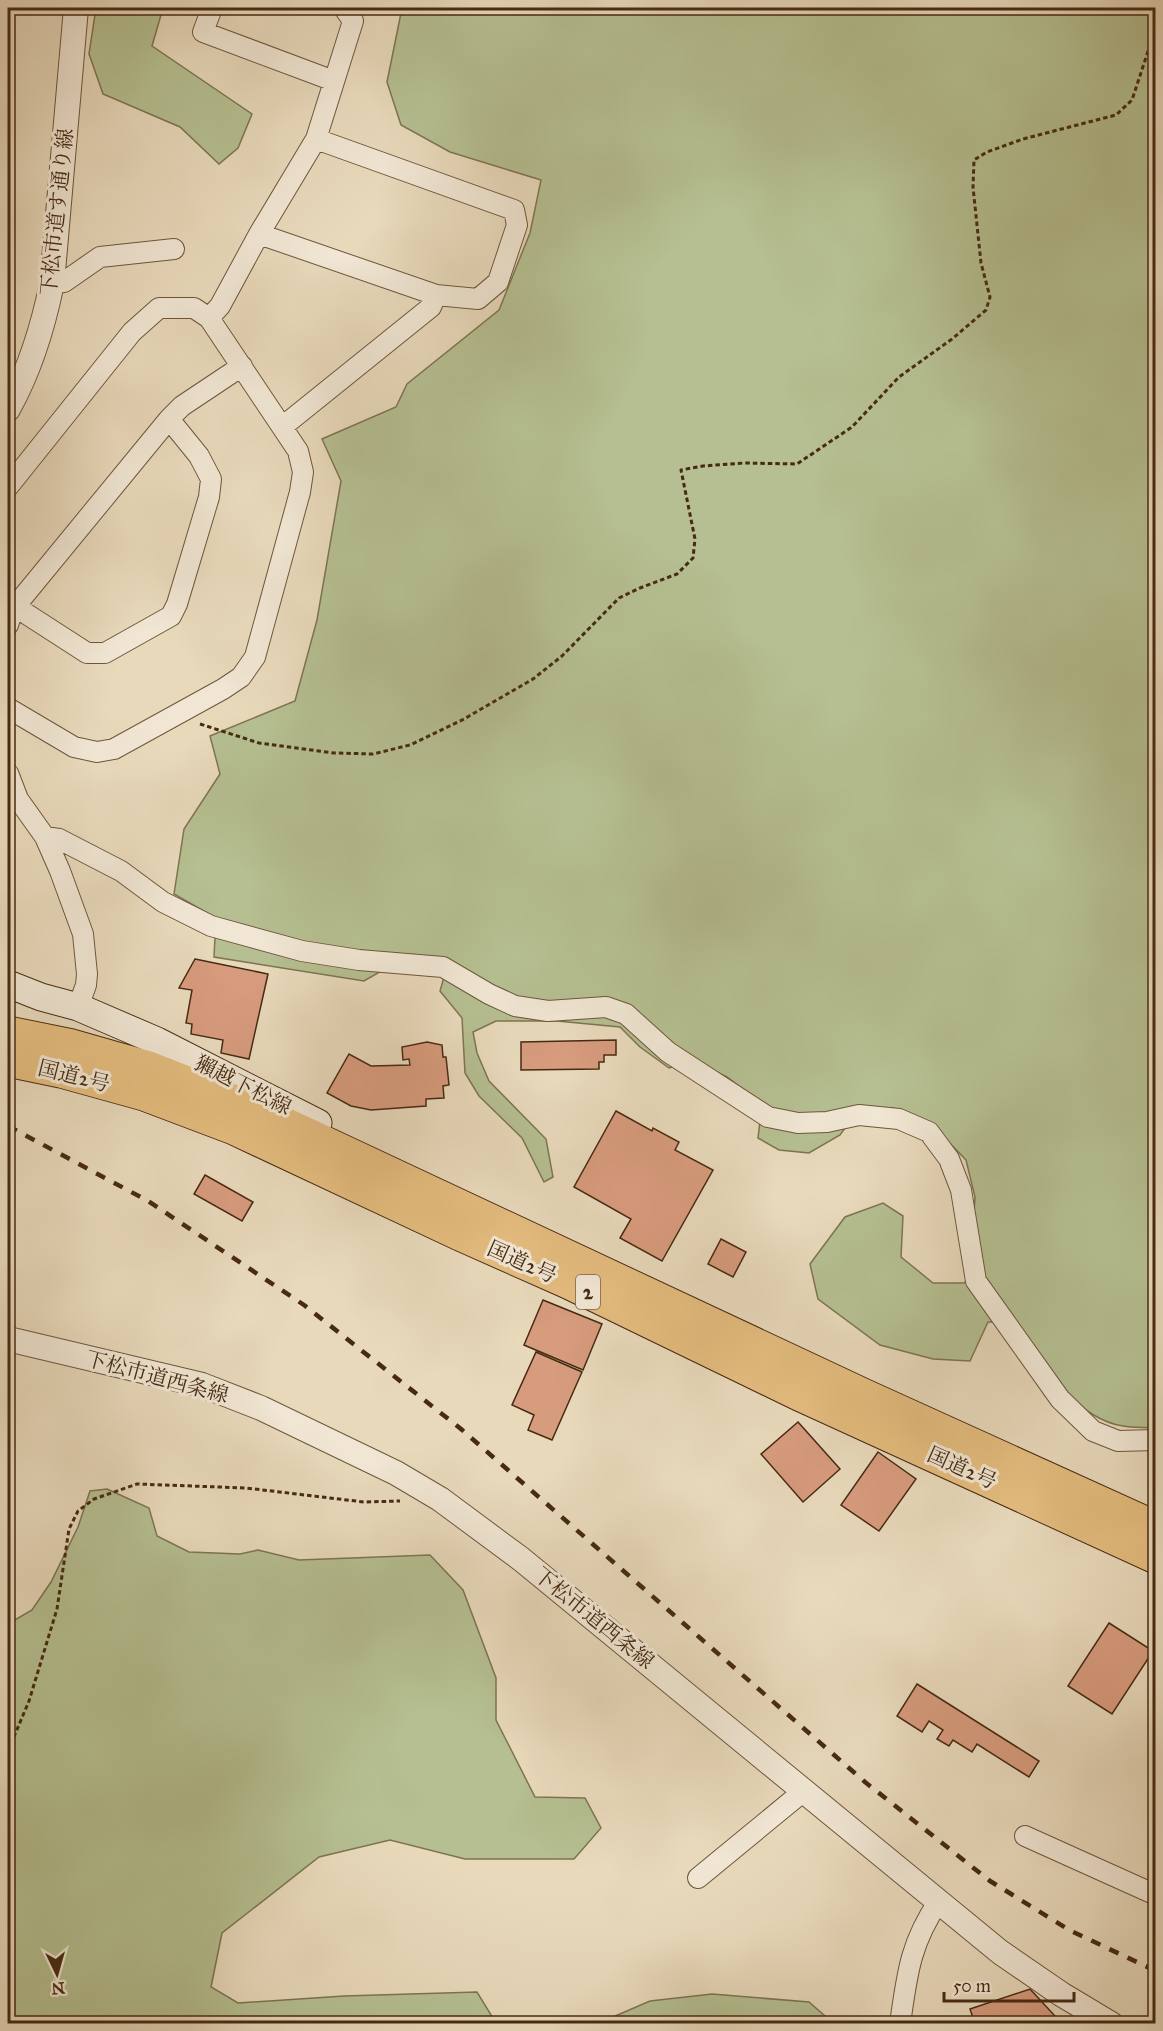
<svg xmlns="http://www.w3.org/2000/svg" width="1163" height="2031" viewBox="0 0 1163 2031" font-family="'IM FELL Great Primer','Noto Serif JP',serif">
<style>
.green{fill:#b5bf91;stroke:#7e7452;stroke-width:1.5}
.building{fill:#d79b7d;stroke:#472a13;stroke-width:1.5}
.lines{fill:none;stroke-linecap:round;stroke-linejoin:round}
.minor-casing{stroke:#6f563d;stroke-width:22}
.tertiary-casing{stroke:#6f563d;stroke-width:26}
.secondary-casing{stroke:#472a13;stroke-width:29}
.trunk-casing{stroke:#472a13;stroke-width:35}
.path{stroke:#472a13;stroke-width:3;stroke-dasharray:4.5 3;stroke-linecap:butt}
.minor{stroke:#f0e6d3;stroke-width:20}
.tertiary{stroke:#f0e6d3;stroke-width:24}
.secondary{stroke:#f0e6d3;stroke-width:27}
.trunk{stroke:#e4bc7e;stroke-width:33}
.rail{stroke:#472a13;stroke-width:4.5;stroke-dasharray:10 10;stroke-linecap:butt}
.labels{text-anchor:middle;dominant-baseline:central;stroke-width:6;stroke-linejoin:round;paint-order:stroke}
.shield{fill:#f0e6d3;stroke:#7a624d;stroke-width:1.5}
.shield-label{font-size:20px;font-weight:bold;fill:#472a13}
.street-label{font-size:21px;fill:#472a13;stroke:#f0e6d3}
</style>
<rect width="100%" height="100%" fill="#e8d9bb"/>
<filter id="stains"><feTurbulence type="fractalNoise" baseFrequency=".00333" numOctaves="4"/><feColorMatrix values="0 0 0 0 .2 0 0 0 0 .09 0 0 0 0 .02 0 0 0 .5 -.17"/></filter>
<radialGradient id="worn" r=".72"><stop offset=".6" stop-color="#630" stop-opacity="0"/><stop offset="1" stop-color="#630" stop-opacity=".3"/></radialGradient>
<path class="green" d="M96,8H163L152,46L252,114L238,148L219,164L180,127L103,94L89,54Z
M402,8H1155V1428C1145,1427 1133,1428 1123,1426C1075,1419 1037,1359 1012,1322H988L970,1361L933,1359L880,1345L818,1299L810,1264L845,1217L883,1203L903,1216L901,1257L933,1283H964L980,1267L973,1231L975,1197L966,1160L930,1123L893,1108L859,1109L840,1135L809,1153L779,1150L758,1138L762,1104L727,1077L693,1061L669,1068L640,1047L620,1027L557,1021H496L473,1032L477,1053L489,1081L546,1139L553,1177L544,1182L522,1138L479,1096L465,1073L462,1018L440,991L448,963L402,959L364,981L214,957L216,918L174,894L184,829L220,774L210,736L295,701L317,620L341,481L322,439L396,407L407,384L499,310L530,233L541,180L450,152L401,125L387,82Z
M107,1489L149,1508L157,1536L189,1552L240,1554L258,1550L299,1560L430,1555L463,1590L496,1678V1720L535,1797L585,1798L601,1828L574,1859H465L390,1840L319,1857L222,1933L211,1987L238,2003L344,1996L477,1992L496,2023H8V1624L32,1610L51,1582L78,1527L90,1491Z
M712,1994L809,2002L833,2023H599L650,2001Z"/>
<path class="building" d="M195,959L268,974L249,1059L221,1053L223,1040L191,1034L192,1024L186,1023L192,990L179,988Z
M616,1040V1055H604V1062H599V1069L521,1070V1042Z
M427,1042L442,1045L443,1057H446L449,1085L443,1086L444,1098L426,1099V1106L371,1110L351,1106L327,1093L349,1054L371,1066L410,1065L409,1059L403,1060L402,1047Z
M616,1111L652,1131L653,1128L679,1142L675,1150L713,1170L662,1261L620,1238L631,1219L574,1187Z
M205,1175L253,1202L242,1221L194,1194Z
M721,1239L746,1252L733,1277L708,1264Z
M543,1300L602,1324L583,1370L524,1345Z
M536,1352L582,1372L552,1440L528,1430L534,1415L512,1405Z
M798,1422L840,1469L803,1502L761,1454Z
M878,1452L916,1479L879,1531L841,1505Z
M1109,1623L1153,1651L1112,1714L1068,1686Z
M917,1684L1039,1761L1029,1777L977,1744L972,1752L953,1740L949,1746L937,1739L943,1730L929,1721L922,1732L897,1716Z
M1030,1989L1055,2016L1057,2024H975L970,2009Z"/>
<g class="lines">
<defs>
<path id="minor" d="M212,8L203,32L334,81
M259,234L436,295L478,299L498,282L517,225L514,210L316,139
M52,283L64,282L100,257L174,249
M209,318L220,306L259,234L316,139L353,21L344,8
M282,427L431,307L436,295
M8,487L132,332L159,308H194L209,318L298,451L303,472L300,492L255,657L241,677L223,689L114,749L97,752L74,747L8,708
M13,609L25,613L87,653H105L171,616L177,604L209,497L211,479L199,456L169,419
M8,625L13,609L169,419L182,406L242,366
M8,773L18,799L45,837L60,871L83,934L87,974L86,985L78,1007
M45,837L59,839L121,871L163,902L211,926L302,951L359,960L443,967L489,994L515,1006L548,1011L606,1007L626,1014L668,1052L768,1117L798,1123L827,1122L859,1115L899,1119L929,1132L949,1159L961,1190L976,1281L1060,1399L1093,1431L1118,1441L1156,1440
M1025,1836L1156,1895
M698,1878L805,1790
M900,2024C907,1975 910,1943 939,1901"/>
<path id="tertiary" d="M8,409C30,370 43,327 52,283L76,8
M8,1339L202,1385L261,1408L396,1473L440,1499L521,1559L1000,1952L1061,1994L1111,2024"/>
<path id="secondary" d="M8,984L41,997L78,1007L157,1041L318,1123"/>
<path id="trunk" d="M8,1033L72,1046L149,1068L248,1107L865,1396L1156,1528
M8,1060L61,1071L144,1094L234,1128L460,1234L568,1282L797,1393L1156,1557"/>
</defs>
<use href="#minor" class="minor-casing"/>
<use href="#tertiary" class="tertiary-casing"/>
<use href="#secondary" class="secondary-casing"/>
<use href="#trunk" class="trunk-casing"/>
<path class="path" d="M200,724L259,743L334,753L373,754L410,745L464,719L533,679L562,656L619,598L640,588L677,574L693,558L695,539L681,470L703,466L744,463L797,464L852,427L899,377L952,339L986,310L990,297L981,263L973,187L974,160L987,152L1023,139L1116,115L1132,100L1156,27
M8,1751L29,1701L57,1609L69,1529L78,1511L94,1499L137,1484L246,1488L364,1502L400,1501"/>
<use href="#minor" class="minor"/>
<use href="#tertiary" class="tertiary"/>
<use href="#secondary" class="secondary"/>
<use href="#trunk" class="trunk"/>
<path class="rail" d="M8,1126L148,1201L304,1305L461,1429L865,1782L990,1881L1071,1931L1156,1971"/>
</g>
<g class="labels">
<rect class="shield" x="576" y="1275" width="24" height="34" rx="4.5"/>
<g class="shield-label">
<text x="588" y="1292">2</text>
</g>
<g class="street-label">
<text transform="translate(57 212) rotate(-84)">下松市道す通り線</text>
<text transform="translate(74 1076) rotate(14)">国道2号</text>
<text transform="translate(243 1085) rotate(27)">獺越下松線</text>
<text transform="translate(522 1262) rotate(24)">国道2号</text>
<text transform="translate(157 1377) rotate(15)">下松市道西条線</text>
<text transform="translate(962 1468) rotate(24)">国道2号</text>
<text transform="translate(594 1618) rotate(39)">下松市道西条線</text>
</g>
</g>
<rect width="1163" height="2031" fill="none" stroke="#e8d9bb" stroke-width="30"/>
<rect x="9" y="9" width="1145" height="2013" fill="none" stroke="#472a13" stroke-width="3"/>
<rect x="15" y="15" width="1133" height="2001" fill="none" stroke="#472a13" stroke-width="1.5"/>
<g transform="translate(57 1974) rotate(175)" stroke="#f0e6d3" stroke-width="4.5" paint-order="stroke">
<path d="M0-4.5L10 22L0 15L-10 22Z" fill="#472a13"/>
<text y="-9" font-size="16" font-weight="bold" text-anchor="middle" fill="#472a13">N</text>
</g>
<path d="M944 1992v9h130v-9" fill="none" stroke="#472a13" stroke-width="3"/>
<text x="953" y="1992" font-size="18" fill="#472a13" stroke="#f0e6d3" stroke-width="4.5" paint-order="stroke">50 m</text>
<rect width="100%" height="100%" filter="url(#stains)"/>
<rect width="100%" height="100%" fill="url(#worn)"/>
</svg>
